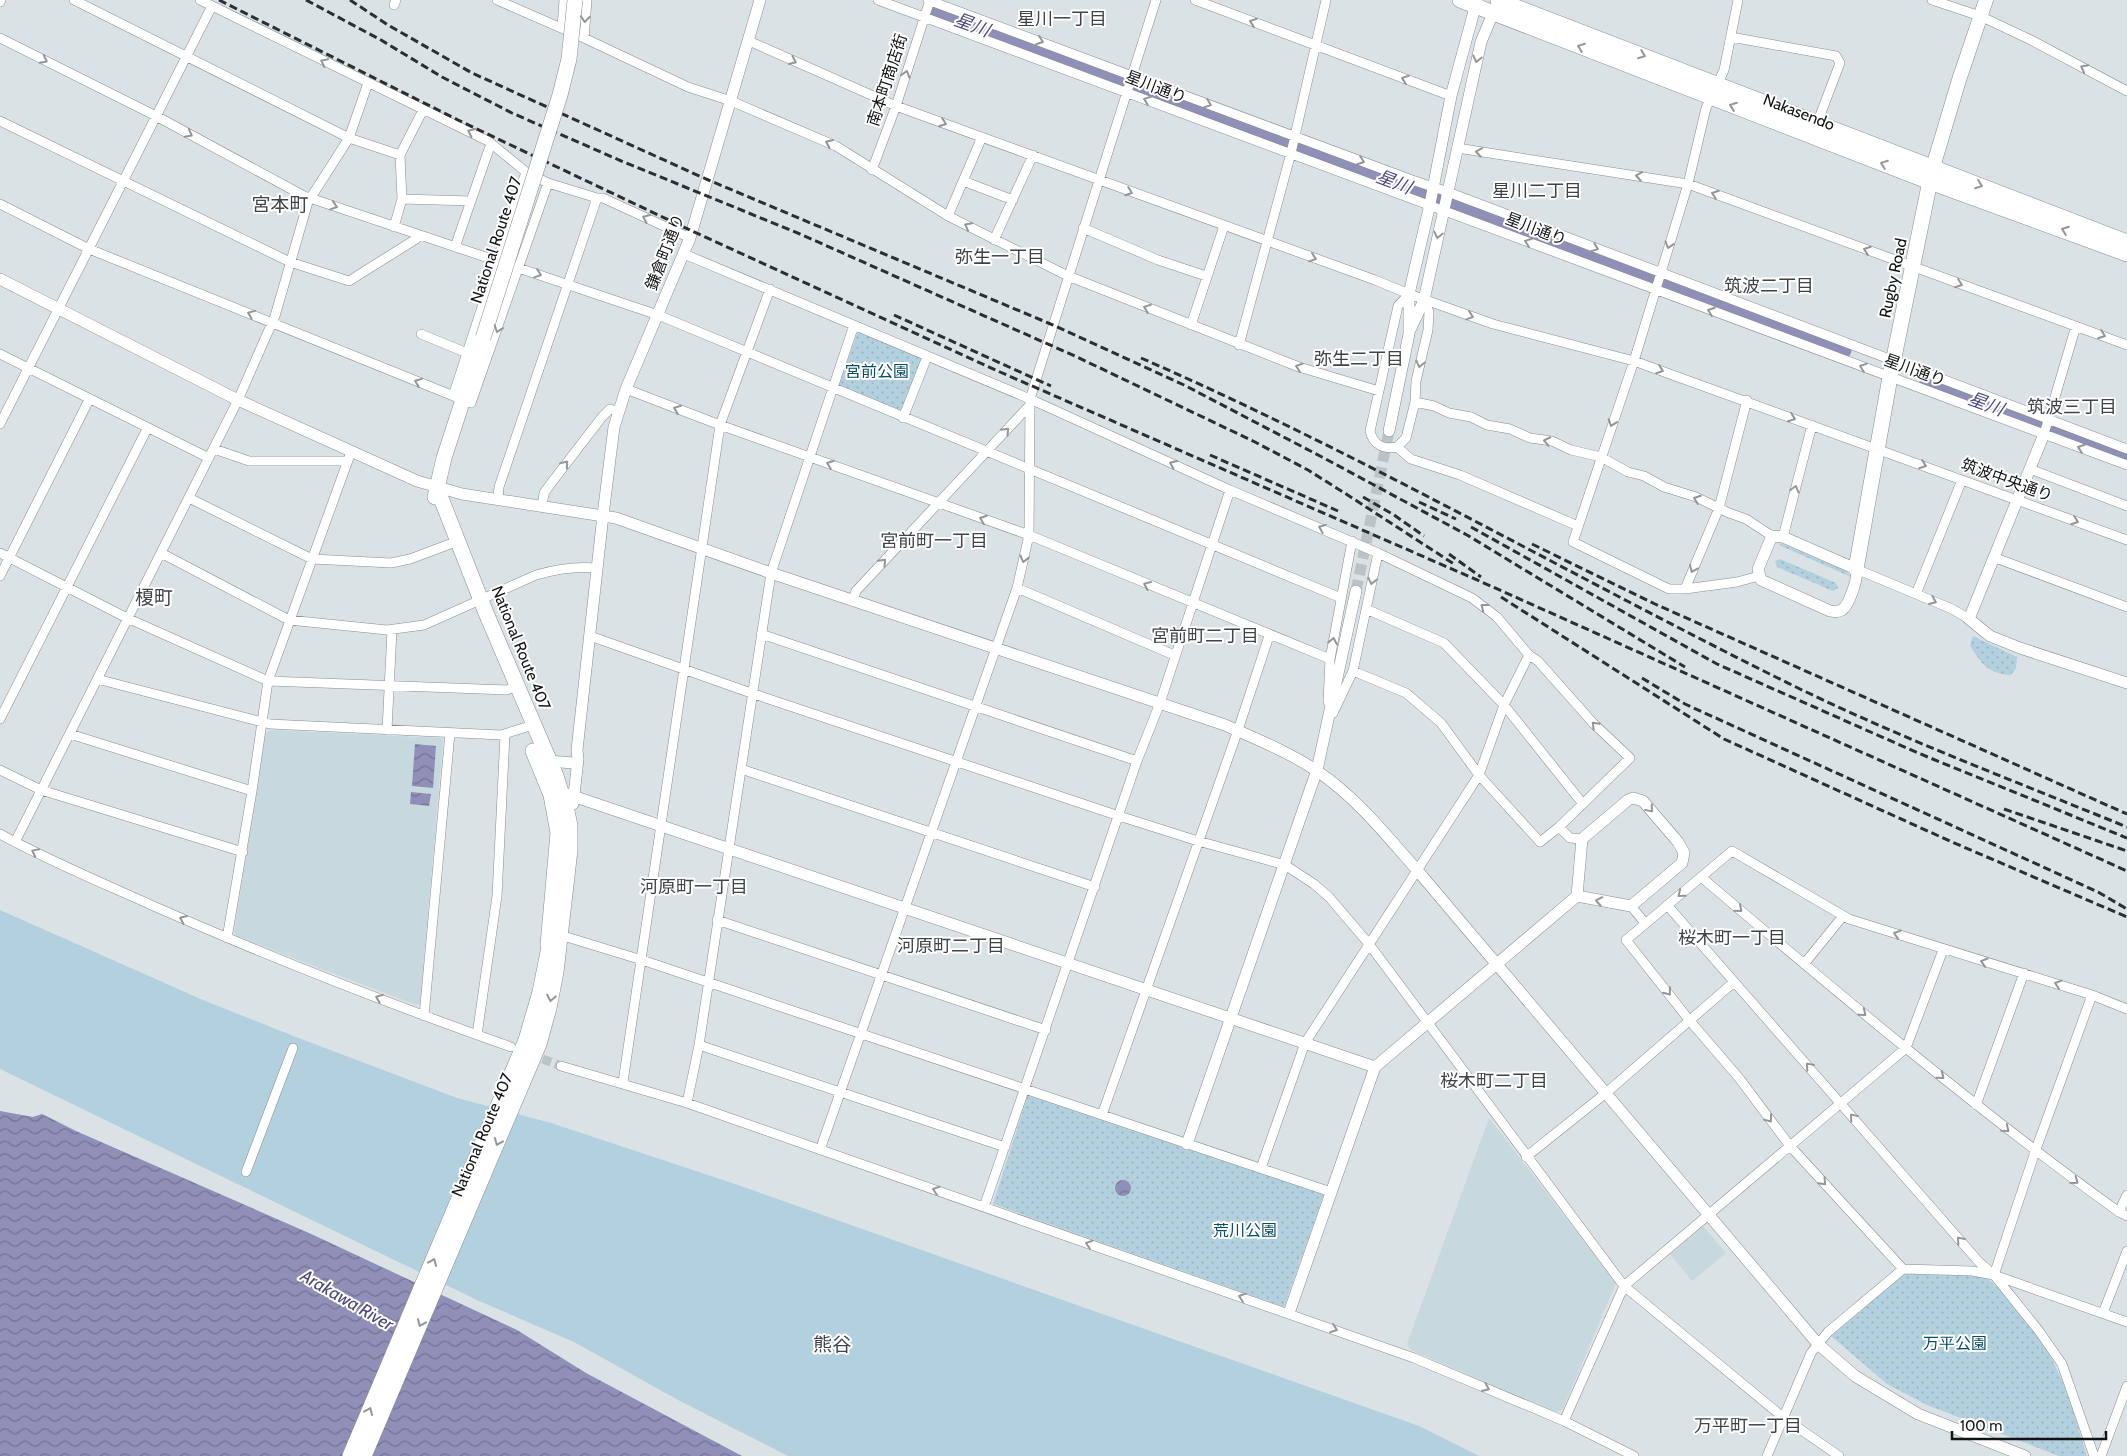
<svg xmlns="http://www.w3.org/2000/svg" width="2127" height="1456" viewBox="0 0 2127 1456" font-family="Cabin,'Noto Sans JP',sans-serif">
<style>
.built{fill:#c8d8df}
.green{fill:url(#green-dots)}
.pitch{fill:#b3d0de}
.water{fill:url(#water-waves)}
.lines{fill:none;stroke-linecap:round;stroke-linejoin:round}
.river{stroke:#8f8fb7;stroke-width:19}
.minor-tunnel{stroke:#bcc3c7;stroke-width:9;stroke-dasharray:9 4.5;stroke-linecap:butt}
.tertiary-tunnel{stroke:#bcc3c7;stroke-width:11;stroke-dasharray:11 5.5;stroke-linecap:butt}
.minor-casing{stroke:#868d91;stroke-width:10}
.tertiary-casing{stroke:#868d91;stroke-width:12}
.secondary-casing{stroke:#868d91;stroke-width:15}
.primary-casing{stroke:#868d91;stroke-width:16}
.trunk-casing{stroke:#868d91;stroke-width:16}
.minor{stroke:#fff;stroke-width:9}
.tertiary{stroke:#fff;stroke-width:11}
.secondary{stroke:#fff;stroke-width:14}
.primary{stroke:#fff;stroke-width:15}
.trunk{stroke:#fff;stroke-width:15}
.rail{stroke:#2c2f31;stroke-width:3;stroke-dasharray:8 4;stroke-linecap:butt}
.trunk-bridge-casing{stroke:#868d91;stroke-width:16;stroke-linecap:butt}
.trunk-bridge{stroke:#fff;stroke-width:15}
.oneway{stroke:#949596}
.labels{text-anchor:middle;dominant-baseline:central;stroke-width:4;stroke-linejoin:round;paint-order:stroke}
.street-label{font-size:16px;fill:#111415;stroke:#fff}
.park-label{font-size:16px;fill:#094b62;stroke:#fff}
.neighbourhood-label{font-size:18px;fill:#3e4447;stroke:#fff}
.water-label{font-size:18px;font-style:italic;fill:#4c477e;stroke:#fff}
.quarter-label{font-size:19px;fill:#3e4447;stroke:#fff}
</style>
<defs>
<pattern id="green-dots" width="8" height="8" patternUnits="userSpaceOnUse" patternTransform="scale(1.25)"><rect width="8" height="8" fill="#b3d0de"/><path d="M2 2h.1M6 6h.1" fill="none" stroke="#99b2be" stroke-width="1.8" stroke-linecap="round"/></pattern>
<pattern id="water-waves" width="16" height="10" patternUnits="userSpaceOnUse" patternTransform="scale(1.25)"><rect width="16" height="10" fill="#8f8fb7"/><path d="M0 5q4-4 8 0t8 0" fill="none" stroke="#737494"/></pattern>
</defs>
<rect width="100%" height="100%" fill="#dae2e6"/>
<path class="built" d="M270,730L441,738L443,741L420,1004L416,1005L236,936L234,932L265,735Z
M1489,1118L1616,1283L1563,1409L1555,1412L1411,1350L1407,1344Z
M1703,1226L1726,1253L1692,1281L1670,1254Z"/>
<path class="green" d="M858,331L922,359L901,412L839,385Z
M1780,543L1846,571L1851,577L1779,545Z
M1780,559L1836,583L1838,588L1833,591L1777,567L1775,561Z
M1973,636L2017,657L2016,668L2011,675C1988,674 1981,663 1970,646Z
M1028,1095L1324,1194L1284,1307L993,1204Z
M1905,1273L1982,1275C1997,1284 2008,1300 2019,1314C2027,1324 2036,1333 2043,1344C2065,1378 2075,1418 2087,1456H2059L1927,1405L1887,1384L1831,1336Z"/>
<path class="pitch" d="M0,910L203,1000L296,1037L457,1098L551,1123L735,1184L1419,1426L1479,1456H788L678,1400L574,1342L477,1300L0,1069Z"/>
<path class="water" d="M415,744L436,746L433,788L412,786Z
M411,792L431,794L429,806L410,804Z
M0,1111L33,1117L42,1114L76,1131L309,1233L517,1330L586,1373L742,1456H0Z
M1115 1188a8 8 0 1 1 16 0a8 8 0 1 1-16 0Z"/>
<g class="lines">
<path class="river" d="M936,11L1121,80
M1138,87L1650,278
M1667,285L1842,350
M1929,383L2127,457"/>
<path class="minor-tunnel" d="M530,1054L561,1066"/>
<path class="tertiary-tunnel" d="M1356,591L1389,431"/>
<defs>
<path id="minor" d="M74,0L349,138L400,155
M200,0L488,141L526,172L548,183L597,198H603L690,238
M497,0L584,38L688,87L731,101L836,146L948,216L1068,276L1299,367L1379,391
M878,0L2127,465
M928,0L1412,180L1448,192L2127,449
M1195,0L1451,96
M1932,0L1980,16L2031,40L2127,91
M0,2L1,0
M394,5L396,0
M562,28L564,0
M1731,37L1836,56L1840,63L1816,126
M0,38L156,116L304,196L658,315L1341,598
M584,38L587,0
M749,41L896,106L1375,280L1409,294L1493,324L1634,361L2127,540
M0,121L290,262L349,281L416,239L419,235
M1457,148L1688,184L2127,345
M872,170L896,106L930,0
M963,181L1013,200
M402,199L471,201
M0,204L89,249L471,403L548,183
M948,216L982,137
M394,227L402,199L400,155L423,110
M1083,228L1158,260L1206,276
M994,240L1033,155
M455,247L489,149L492,144
M684,254L1030,399L1230,490L1378,553L1472,598L1497,617L1529,655L1538,661L1593,723L1630,758L1559,827L1540,842L1479,775L1441,723L1406,693L1353,671
M1409,294L1398,306L1370,431C1373,444 1383,450 1397,447L1406,438L1415,402L1416,381L1428,330L1429,312L1424,300
M1191,325L1224,226
M421,334L467,353
M1239,345L1291,153L1326,0
M0,354L209,458
M626,389L720,425L1029,535L1330,659
M453,396L526,172
M1747,400L1719,508L1685,589L1737,582L1759,576
M1415,402L1434,406L1449,413L1471,417L1487,425L1510,429L1530,438L1552,441L1571,450L1601,457L1628,472L1644,476L1664,487L1696,497L1729,513L1746,519L1772,536
M903,418L927,357
M0,424L212,6
M2044,434L2076,326
M1397,447L1411,459L1460,475L1578,526
M214,449L249,461H347
M2030,469L2127,506
M189,498L312,559L391,563L410,559L458,541
M498,499L499,487L597,198
M542,506L544,493L552,482L602,417L610,409L618,411
M1783,537L1812,425
M0,553L127,618L268,681L507,690L516,686
M161,553L289,620L387,630L424,625L536,575C556,569 576,566 597,568
M1993,557L2127,607
M1856,569L1952,609L1969,619
M0,576L89,400
M1017,588L1174,655
M1685,589H1669L1573,542L1634,361L1688,184L1706,108L1724,70L1738,0
M1916,594L1962,480
M853,600L856,591L1029,406
M1366,609L1444,643L1504,705L1583,804
M761,634L1137,761
M590,636L751,693L1119,816L1198,841L1285,865L1314,884L1329,897L1369,944L1624,1286L1784,1418L1839,1456
M97,679L270,724L501,735L533,725
M1328,702L1330,659L1352,541
M1333,713L1353,671L1378,553
M0,719L147,429
M387,730L392,630
M70,734L252,791
M741,769L1095,887
M0,770L41,790L243,852
M1559,827L1570,838L1582,839
M0,834C51,862 105,884 158,908C274,959 392,1005 511,1047
M15,842L238,400L275,316L308,202L349,138L368,83
M1701,877C1838,993 1974,1108 2119,1212L2127,1216
M1667,905L1979,1262L1994,1275L2039,1331L2062,1364L2094,1456
M1631,906L1645,923
M717,920L1046,1030
M560,935L642,960L1331,1192
M227,938L252,791L268,681L351,452
M1804,964L1843,916
M424,1016L450,733
M477,1035L497,896L505,735
M699,1045L1005,1147
M561,1066L687,1103L1414,1358L1564,1421L1634,1456
M623,1082L720,425L770,289
M687,1103L699,1045L771,573L854,325
M1976,1105L2024,973
M1102,1115L1238,730L1269,636
M820,1150L1017,588L1029,535L1030,399L1156,0
M1526,1157L1606,1093L1734,982
M1261,1168L1305,1043L1479,775L1504,705L1529,655
M246,1172L293,1048
M984,1207L1137,761L1160,703L1230,490
M2119,1212L2127,1195
M1903,1269L1790,1146L1739,1078L1690,1021L1626,940L1732,851L1849,919L2092,995L2127,1009
M1994,1275L2035,1152L2092,995
M2103,1313L2127,1251
M1564,1421L1624,1286L1906,1048L1943,950
M1767,1456L1811,1353L1828,1332L1903,1269L1972,1271L1994,1275L2127,1322
M2101,1456L2127,1386"/>
<path id="tertiary" d="M0,279L238,400L417,481L462,494L616,518L771,573L1225,725C1256,739 1289,752 1317,771C1356,797 1386,835 1417,870L1818,1344L1855,1376L1918,1414L2025,1456
M1410,330L1424,300L1481,42L1496,6
M1389,431L1409,334V294L1430,204L1451,96L1477,0
M2044,434L1969,619L1990,636L2020,648L2127,683
M1772,536L1783,537L1856,569C1859,577 1849,605 1842,610C1838,612 1834,612 1830,611L1761,580L1758,569Z
M549,761L573,763
M558,791L1375,1067
M573,804L578,759L577,750L603,515L614,427L626,389L690,238L760,0
M1187,1144L1317,770L1356,591
M1289,1313L1375,1067L1577,896L1582,839L1628,800L1633,798L1643,801L1678,842L1684,853L1682,863L1631,906L1577,896"/>
<path id="secondary" d="M1933,167L1959,80L1986,0"/>
<path id="primary" d="M1856,569L1890,377L1932,171"/>
<path id="trunk" d="M1460,0L1930,182L2127,254
M1498,0L2127,242
M435,497L444,458L483,338
M533,751L551,795L558,833L548,945
M350,1456L526,1040L540,992L551,937
M364,1456L539,1044L549,1008L556,972L570,850V826L567,811L556,776L486,613L437,488"/>
</defs>
<use href="#minor" class="minor-casing"/>
<use href="#tertiary" class="tertiary-casing"/>
<use href="#secondary" class="secondary-casing"/>
<use href="#primary" class="primary-casing"/>
<use href="#trunk" class="trunk-casing"/>
<use href="#minor" class="minor"/>
<use href="#tertiary" class="tertiary"/>
<use href="#secondary" class="secondary"/>
<use href="#primary" class="primary"/>
<use href="#trunk" class="trunk"/>
<path class="rail" d="M219,0L458,120L692,231L1000,372L1484,583L2127,871
M306,0L381,40L442,77L512,113L619,160L800,234L1077,357L1255,442L1308,470L1343,492L1454,564
M350,0L388,25L472,73L706,179L1053,325L1184,385L1322,457L1467,535L1685,667
M894,315L1051,386
M1141,358C1366,456 1578,580 1798,688C1905,740 2017,782 2127,827
M1210,455L1338,511
M1363,497L1394,515L1424,536
M1419,502L1456,519
M1471,527L1717,664L1918,753L2127,838
M1532,544L1655,604L2127,814
M1449,554L1481,577
M1501,597L1724,739L1952,842L2127,917
M1642,678L1685,704L2098,892L2127,909
M2004,809L2127,851"/>
<defs>
<path id="trunk-bridge" d="M483,338L560,95L569,59L575,0"/>
</defs>
<use href="#trunk-bridge" class="trunk-bridge-casing"/>
<use href="#trunk-bridge" class="trunk-bridge"/>
</g>
<defs><path id="oneway-chevron" d="M-2-3.5L2.5 0L-2 3.5" fill="none" stroke-width="1.6" stroke-linecap="round" stroke-linejoin="round" transform="scale(1.25)"/></defs>
<g class="oneway">
<use href="#oneway-chevron" transform="translate(585 19) rotate(94)"/>
<use href="#oneway-chevron" transform="translate(1253 22) rotate(-159)"/>
<use href="#oneway-chevron" transform="translate(1040 41) rotate(20)"/>
<use href="#oneway-chevron" transform="translate(1581 47) rotate(-159)"/>
<use href="#oneway-chevron" transform="translate(1642 55) rotate(21)"/>
<use href="#oneway-chevron" transform="translate(1477 59) rotate(103)"/>
<use href="#oneway-chevron" transform="translate(44 60) rotate(27)"/>
<use href="#oneway-chevron" transform="translate(793 61) rotate(24)"/>
<use href="#oneway-chevron" transform="translate(324 62) rotate(-154)"/>
<use href="#oneway-chevron" transform="translate(2084 68) rotate(-152)"/>
<use href="#oneway-chevron" transform="translate(906 74) rotate(-73)"/>
<use href="#oneway-chevron" transform="translate(1405 79) rotate(-159)"/>
<use href="#oneway-chevron" transform="translate(1147 100) rotate(-159)"/>
<use href="#oneway-chevron" transform="translate(1208 104) rotate(21)"/>
<use href="#oneway-chevron" transform="translate(1733 106) rotate(-159)"/>
<use href="#oneway-chevron" transform="translate(943 123) rotate(20)"/>
<use href="#oneway-chevron" transform="translate(471 132) rotate(-155)"/>
<use href="#oneway-chevron" transform="translate(189 134) rotate(28)"/>
<use href="#oneway-chevron" transform="translate(829 143) rotate(-156)"/>
<use href="#oneway-chevron" transform="translate(1479 152) rotate(-171)"/>
<use href="#oneway-chevron" transform="translate(1361 161) rotate(20)"/>
<use href="#oneway-chevron" transform="translate(1884 164) rotate(-159)"/>
<use href="#oneway-chevron" transform="translate(1639 176) rotate(-171)"/>
<use href="#oneway-chevron" transform="translate(1979 185) rotate(21)"/>
<use href="#oneway-chevron" transform="translate(1129 192) rotate(20)"/>
<use href="#oneway-chevron" transform="translate(1715 194) rotate(-160)"/>
<use href="#oneway-chevron" transform="translate(334 206) rotate(18)"/>
<use href="#oneway-chevron" transform="translate(646 218) rotate(-156)"/>
<use href="#oneway-chevron" transform="translate(968 226) rotate(-152)"/>
<use href="#oneway-chevron" transform="translate(2065 230) rotate(-160)"/>
<use href="#oneway-chevron" transform="translate(1438 235) rotate(103)"/>
<use href="#oneway-chevron" transform="translate(1528 242) rotate(-159)"/>
<use href="#oneway-chevron" transform="translate(1669 245) rotate(107)"/>
<use href="#oneway-chevron" transform="translate(1595 248) rotate(21)"/>
<use href="#oneway-chevron" transform="translate(1867 250) rotate(-160)"/>
<use href="#oneway-chevron" transform="translate(1313 258) rotate(19)"/>
<use href="#oneway-chevron" transform="translate(538 274) rotate(19)"/>
<use href="#oneway-chevron" transform="translate(1959 284) rotate(20)"/>
<use href="#oneway-chevron" transform="translate(1147 308) rotate(-159)"/>
<use href="#oneway-chevron" transform="translate(1711 311) rotate(-160)"/>
<use href="#oneway-chevron" transform="translate(251 314) rotate(-158)"/>
<use href="#oneway-chevron" transform="translate(1470 316) rotate(19)"/>
<use href="#oneway-chevron" transform="translate(498 329) rotate(109)"/>
<use href="#oneway-chevron" transform="translate(2102 335) rotate(20)"/>
<use href="#oneway-chevron" transform="translate(1420 364) rotate(102)"/>
<use href="#oneway-chevron" transform="translate(1299 367) rotate(-161)"/>
<use href="#oneway-chevron" transform="translate(1863 367) rotate(-161)"/>
<use href="#oneway-chevron" transform="translate(1660 370) rotate(20)"/>
<use href="#oneway-chevron" transform="translate(418 382) rotate(-158)"/>
<use href="#oneway-chevron" transform="translate(677 409) rotate(-159)"/>
<use href="#oneway-chevron" transform="translate(1792 418) rotate(21)"/>
<use href="#oneway-chevron" transform="translate(1612 423) rotate(109)"/>
<use href="#oneway-chevron" transform="translate(1006 431) rotate(-47)"/>
<use href="#oneway-chevron" transform="translate(1547 441) rotate(-168)"/>
<use href="#oneway-chevron" transform="translate(2081 448) rotate(-160)"/>
<use href="#oneway-chevron" transform="translate(565 464) rotate(-53)"/>
<use href="#oneway-chevron" transform="translate(830 464) rotate(-160)"/>
<use href="#oneway-chevron" transform="translate(1173 464) rotate(-156)"/>
<use href="#oneway-chevron" transform="translate(1923 465) rotate(20)"/>
<use href="#oneway-chevron" transform="translate(1795 489) rotate(-75)"/>
<use href="#oneway-chevron" transform="translate(1697 499) rotate(-160)"/>
<use href="#oneway-chevron" transform="translate(983 519) rotate(-160)"/>
<use href="#oneway-chevron" transform="translate(2075 521) rotate(20)"/>
<use href="#oneway-chevron" transform="translate(1322 528) rotate(-158)"/>
<use href="#oneway-chevron" transform="translate(1024 559) rotate(104)"/>
<use href="#oneway-chevron" transform="translate(883 562) rotate(-47)"/>
<use href="#oneway-chevron" transform="translate(1693 569) rotate(113)"/>
<use href="#oneway-chevron" transform="translate(1372 581) rotate(102)"/>
<use href="#oneway-chevron" transform="translate(1147 585) rotate(-157)"/>
<use href="#oneway-chevron" transform="translate(1933 601) rotate(23)"/>
<use href="#oneway-chevron" transform="translate(1484 607) rotate(-143)"/>
<use href="#oneway-chevron" transform="translate(1333 641) rotate(-79)"/>
<use href="#oneway-chevron" transform="translate(1595 725) rotate(-135)"/>
<use href="#oneway-chevron" transform="translate(1650 809) rotate(50)"/>
<use href="#oneway-chevron" transform="translate(35 852) rotate(-154)"/>
<use href="#oneway-chevron" transform="translate(1681 894) rotate(141)"/>
<use href="#oneway-chevron" transform="translate(1599 901) rotate(-169)"/>
<use href="#oneway-chevron" transform="translate(1739 909) rotate(40)"/>
<use href="#oneway-chevron" transform="translate(183 919) rotate(-156)"/>
<use href="#oneway-chevron" transform="translate(1897 934) rotate(-162)"/>
<use href="#oneway-chevron" transform="translate(1984 962) rotate(-164)"/>
<use href="#oneway-chevron" transform="translate(2058 984) rotate(-162)"/>
<use href="#oneway-chevron" transform="translate(1668 992) rotate(52)"/>
<use href="#oneway-chevron" transform="translate(379 998) rotate(-158)"/>
<use href="#oneway-chevron" transform="translate(551 998) rotate(101)"/>
<use href="#oneway-chevron" transform="translate(1863 1013) rotate(39)"/>
<use href="#oneway-chevron" transform="translate(1809 1066) rotate(-131)"/>
<use href="#oneway-chevron" transform="translate(1941 1076) rotate(39)"/>
<use href="#oneway-chevron" transform="translate(1853 1117) rotate(-131)"/>
<use href="#oneway-chevron" transform="translate(1769 1119) rotate(53)"/>
<use href="#oneway-chevron" transform="translate(2006 1129) rotate(39)"/>
<use href="#oneway-chevron" transform="translate(498 1142) rotate(113)"/>
<use href="#oneway-chevron" transform="translate(2075 1181) rotate(36)"/>
<use href="#oneway-chevron" transform="translate(1823 1182) rotate(47)"/>
<use href="#oneway-chevron" transform="translate(936 1190) rotate(-161)"/>
<use href="#oneway-chevron" transform="translate(1960 1240) rotate(-131)"/>
<use href="#oneway-chevron" transform="translate(1089 1244) rotate(-161)"/>
<use href="#oneway-chevron" transform="translate(433 1262) rotate(-67)"/>
<use href="#oneway-chevron" transform="translate(1242 1297) rotate(-161)"/>
<use href="#oneway-chevron" transform="translate(421 1323) rotate(113)"/>
<use href="#oneway-chevron" transform="translate(1334 1329) rotate(20)"/>
<use href="#oneway-chevron" transform="translate(1486 1388) rotate(23)"/>
<use href="#oneway-chevron" transform="translate(369 1411) rotate(-67)"/>
</g>
<g class="labels">
<g class="street-label">
<text transform="translate(887 80) rotate(-72)">南本町商店街</text>
<text transform="translate(1156 87) rotate(21)">星川通り</text>
<text transform="translate(1799 112) rotate(21)">Nakasendo</text>
<text transform="translate(1536 229) rotate(21)">星川通り</text>
<text transform="translate(496 240) rotate(-72)">National Route 407</text>
<text transform="translate(665 252) rotate(-69)">鎌倉町通り</text>
<text transform="translate(1893 278) rotate(-78)">Rugby Road</text>
<text transform="translate(1915 370) rotate(20)">星川通り</text>
<text transform="translate(2007 480) rotate(20)">筑波中央通り</text>
<text transform="translate(521 648) rotate(68)">National Route 407</text>
<text transform="translate(482 1135) rotate(-67)">National Route 407</text>
</g>
<g class="park-label">
<text x="877" y="371">宮前公園</text>
<text x="1245" y="1230">荒川公園</text>
<text x="1955" y="1343">万平公園</text>
</g>
<g class="neighbourhood-label">
<text x="1062" y="19">星川一丁目</text>
<text x="1537" y="191">星川二丁目</text>
<text x="1000" y="257">弥生一丁目</text>
<text x="1769" y="286">筑波二丁目</text>
<text x="1359" y="359">弥生二丁目</text>
<text x="2072" y="407">筑波三丁目</text>
<text x="934" y="541">宮前町一丁目</text>
<text x="1205" y="636">宮前町二丁目</text>
<text x="694" y="887">河原町一丁目</text>
<text x="1732" y="938">桜木町一丁目</text>
<text x="951" y="946">河原町二丁目</text>
<text x="1494" y="1081">桜木町二丁目</text>
<text x="1748" y="1426">万平町一丁目</text>
</g>
<g class="water-label">
<text transform="translate(972 25) rotate(20)">星川</text>
<text transform="translate(1394 182) rotate(21)">星川</text>
<text transform="translate(1986 404) rotate(20)">星川</text>
<text transform="translate(347 1300) rotate(30)">Arakawa River</text>
</g>
<g class="quarter-label">
<text x="280" y="204">宮本町</text>
<text x="154" y="597">榎町</text>
<text x="832" y="1344">熊谷</text>
</g>
</g>
<path d="M1952 1431v8h154v-8" fill="none" stroke="#111415" stroke-width="2.5"/>
<text x="1960" y="1431" font-size="15" fill="#111415" stroke="#ffffff" stroke-width="4" paint-order="stroke">100 m</text>
</svg>
